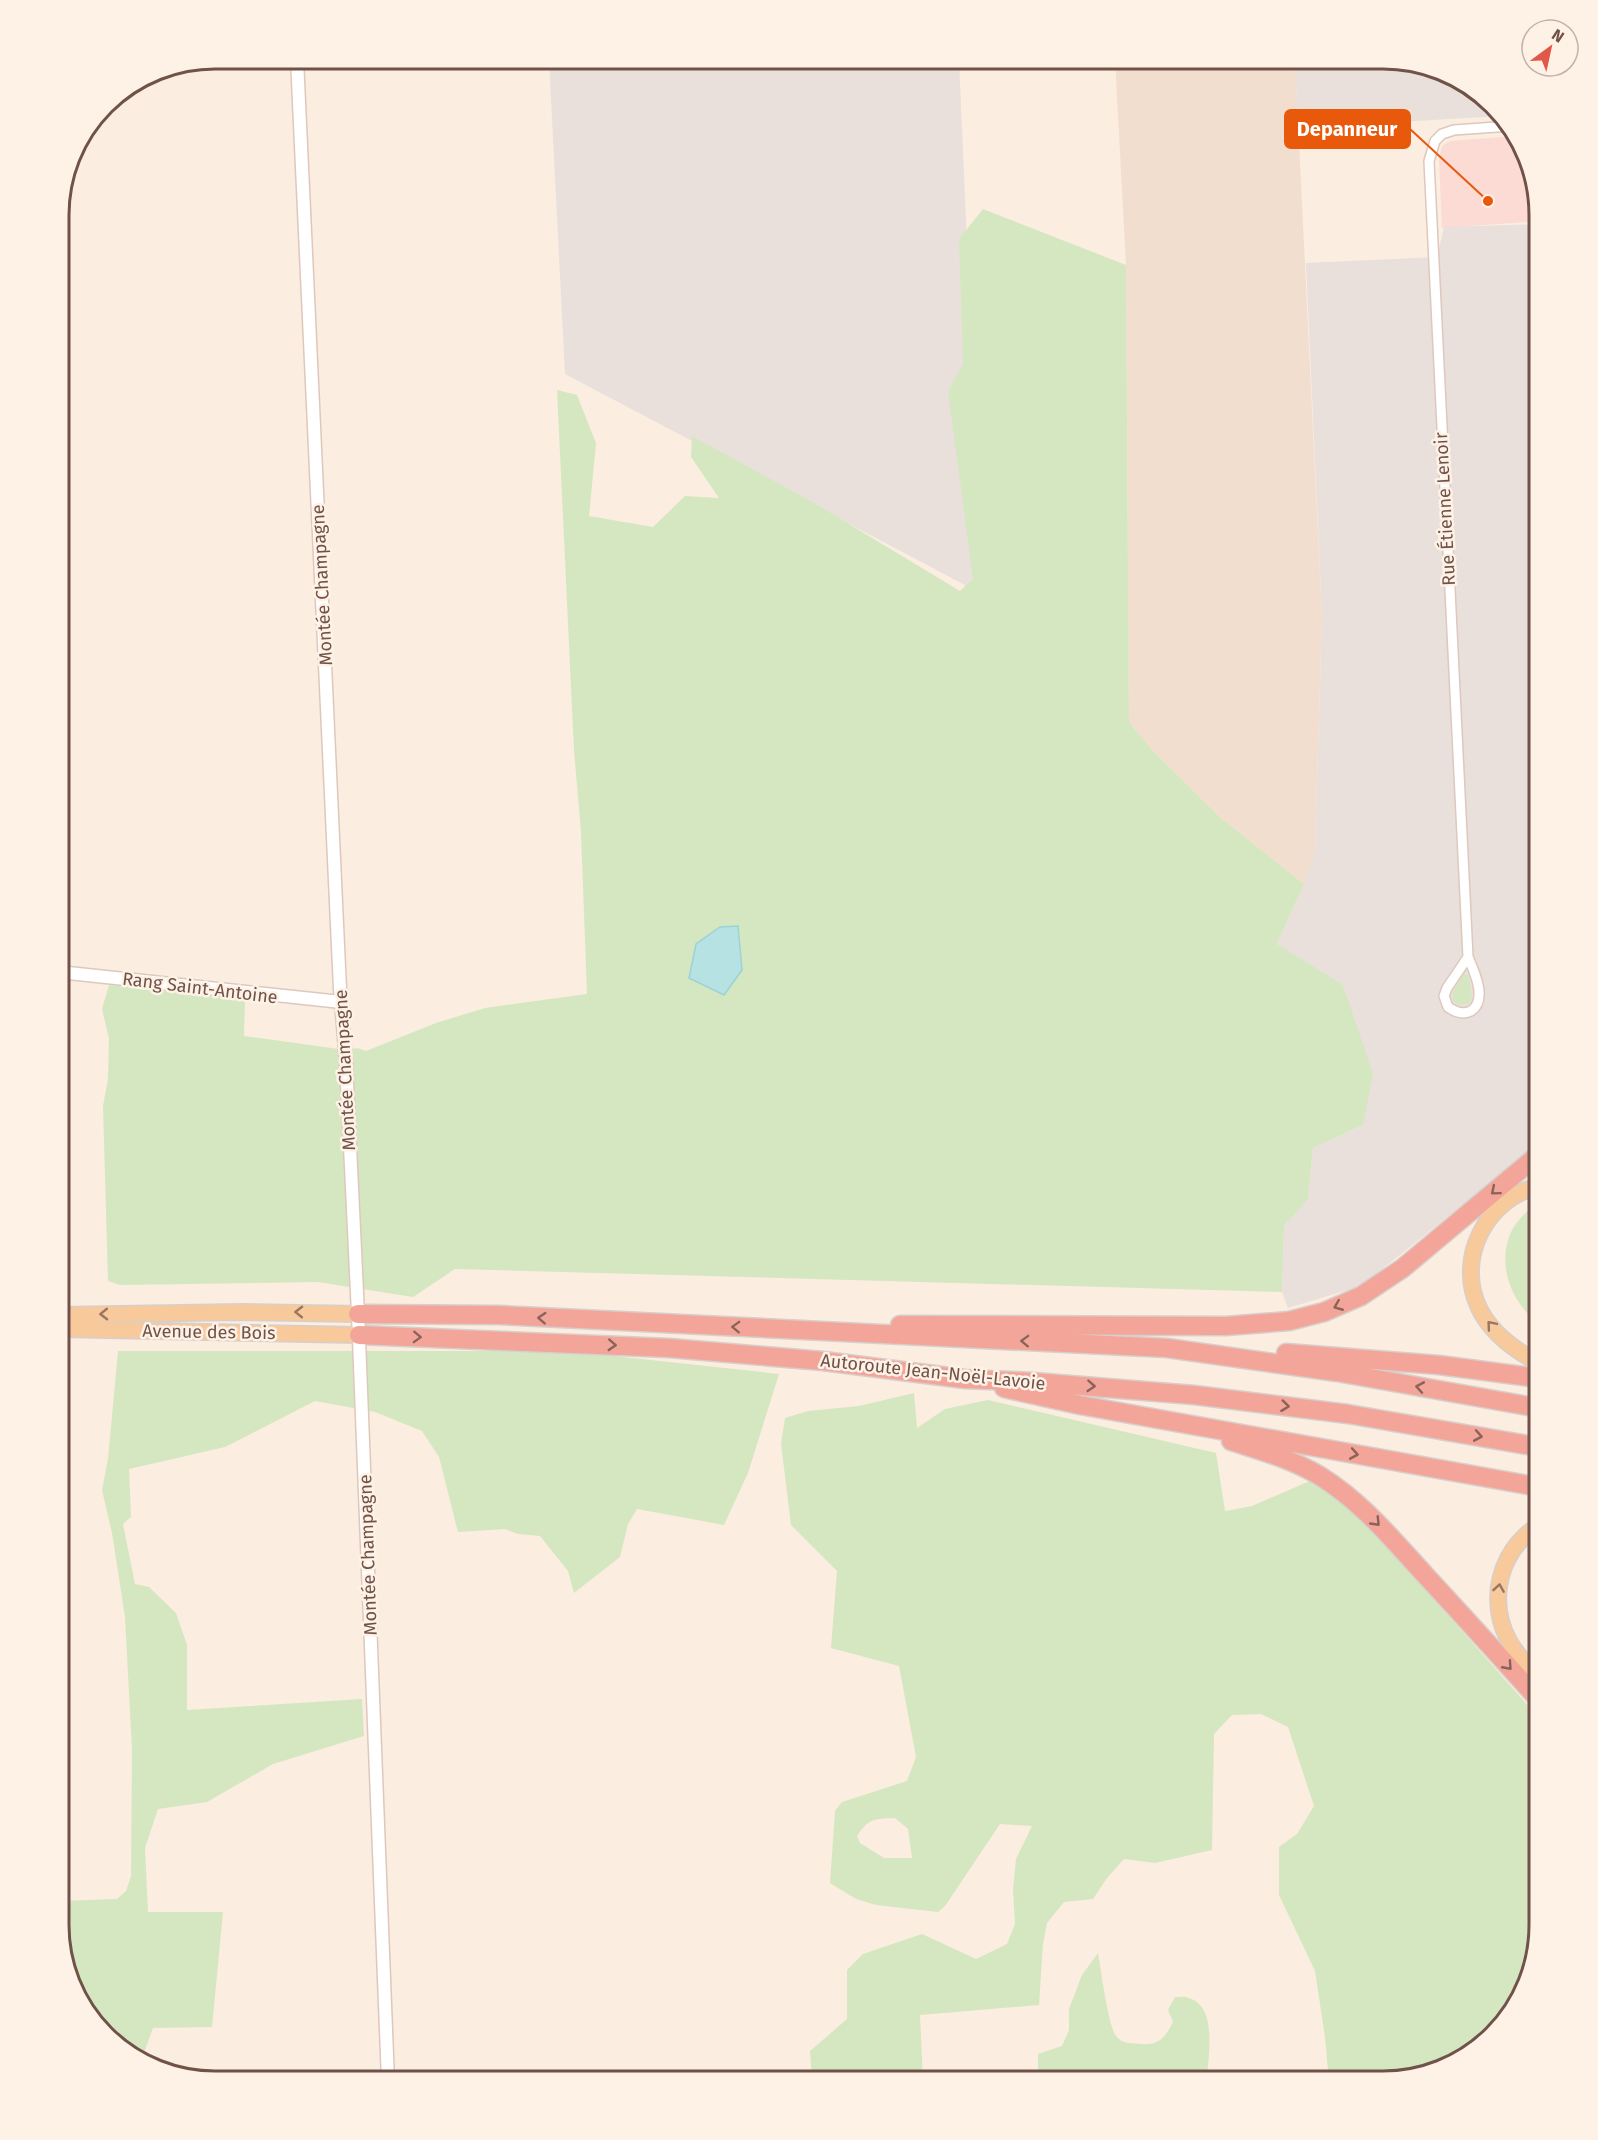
<svg xmlns="http://www.w3.org/2000/svg" width="1598" height="2140" viewBox="0 0 1598 2140" font-family="'Fira Sans',sans-serif">
<style>
.residential{fill:#f2decf}
.commercial{fill:#fbdbd4}
.industrial{fill:#e9e0dc}
.green{fill:#d5e7c0;fill-rule:evenodd}
.water{fill:#b6e2e3;stroke:#9dd3d4;stroke-width:1.5}
.lines{fill:none;stroke-linecap:round;stroke-linejoin:round}
.minor-casing{stroke:#dec8bd;stroke-width:12}
.tertiary-casing{stroke:#dec8bd;stroke-width:15}
.primary-casing{stroke:#d7cfcc;stroke-width:18}
.motorway-casing{stroke:#d7cfcc;stroke-width:21}
.minor{stroke:#fff;stroke-width:9}
.tertiary{stroke:#fff;stroke-width:12}
.primary{stroke:#f8c99a;stroke-width:15}
.motorway{stroke:#f3a599;stroke-width:18}
.oneway{stroke:#8a6359}
.oneway2{stroke:#997661}
.labels{text-anchor:middle;dominant-baseline:central;stroke-width:5;stroke-linejoin:round;paint-order:stroke}
.street-label{font-size:18px;fill:#705249;stroke:#fef1e6}
.rim{fill:none;stroke:#705249;stroke-width:3}
.leader{fill:none;stroke:#e8590c;stroke-width:2}
.callout-dot{fill:#e8590c;stroke:#fef1e6;stroke-width:2}
.callout{fill:#e8590c;stroke:#e8590c;stroke-width:2}
.callout-label{font-size:20px;text-anchor:middle;font-weight:bold;fill:#fff}
</style>
<rect width="100%" height="100%" fill="#fbede0"/>
<path class="residential" d="M1115,59H1295L1322,616L1315,850L1304,884L1221,818L1153,751L1129,722L1126,265Z"/>
<path class="commercial" d="M1516,136L1539,215V221L1442,228L1439,159L1442,146L1450,141Z"/>
<path class="industrial" d="M549,59H959L982,594L565,374Z
M1295,59H1393L1462,80L1500,116L1298,128Z
M1539,224V1144L1361,1286L1288,1308L1282,1292L1284,1226L1308,1198L1313,1148L1363,1125L1277,944L1304,884L1315,850L1322,616L1306,263L1437,257L1444,227Z"/>
<path class="green" d="M983,209L1126,265L1129,722L1153,751L1221,818L1304,884L1277,944L1343,985L1373,1074L1363,1125L1313,1148L1308,1199L1284,1226L1282,1292L455,1269L413,1297L318,1282L120,1285L108,1281L103,1106L108,1079L109,1039L102,1009L109,985L245,998L244,1036L346,1050L357,1048L366,1051L436,1023L485,1008L587,994L581,832L574,750L557,390L577,395L596,443L589,516L653,527L685,496L719,498L691,457L692,436L816,504L960,591L973,579L948,392L963,363L959,239Z
M1464,973L1469,976L1472,997L1469,1003L1459,1005L1453,1001L1452,993Z
M1536,1203H1539V1324C1512,1303 1496,1266 1511,1232C1517,1220 1527,1211 1536,1203Z
M118,1351H568L779,1374L748,1473L724,1525L637,1509L628,1524L620,1557L574,1593L568,1571L540,1536L518,1534L505,1529L458,1532L439,1457L422,1431L375,1412L315,1401L225,1447L129,1469L131,1517L123,1524L135,1584L149,1587L176,1613L187,1645V1710L362,1699L364,1736L273,1764L207,1802L158,1809L145,1848L148,1912H223L212,2027L153,2028L144,2053L131,2055L85,2012L59,1925V1901L117,1899L126,1891L131,1876L132,1750L125,1617L112,1533L102,1490L108,1459Z
M914,1393L917,1428L945,1409L988,1400L1216,1453L1225,1511L1252,1506L1312,1480L1331,1492L1361,1517L1539,1718V1925L1519,2003L1470,2055L1383,2081H1329L1325,2037L1315,1971L1279,1895V1847L1297,1834L1314,1806L1288,1727L1261,1714L1232,1715L1214,1734L1212,1850L1155,1863L1124,1859L1107,1878L1093,1899L1064,1902L1047,1923L1043,1944L1039,2005L920,2015L923,2081H812L810,2051L847,2019V1970L863,1954L922,1934L976,1959L1007,1944L1015,1924L1013,1889L1016,1859L1032,1826L1000,1824L945,1906L938,1912L876,1905L856,1899L830,1883L835,1811L842,1802L907,1781L916,1757L899,1666L831,1648L837,1571L791,1525L781,1444L785,1418L808,1411L859,1406ZM895,1818L908,1829L912,1858H884L860,1843L857,1836C869,1818 874,1819 895,1818Z
M1098,1953C1101,1970 1108,2025 1116,2036C1121,2044 1133,2043 1142,2044C1159,2046 1166,2036 1173,2022L1168,2010L1175,1997C1179,1997 1185,1996 1189,1998C1218,2007 1208,2056 1207,2079L1195,2081H1038V2054L1062,2046L1069,2030V2009L1082,1975Z"/>
<path class="water" d="M738,926L742,970L724,995L689,978L696,944L720,927Z"/>
<g class="lines">
<defs>
<path id="minor" d="M1468,957L1447,988L1444,996L1448,1007C1455,1012 1463,1015 1471,1011C1488,1000 1474,971 1468,957L1429,161L1435,141L1442,134L1454,130L1511,126"/>
<path id="tertiary" d="M297,59L340,989L346,1062L358,1314L388,2081
M59,972L341,1002"/>
<path id="primary" d="M59,1315L243,1312L358,1314
M59,1329L359,1335
M1539,1363C1516,1351 1491,1333 1479,1308C1455,1258 1487,1198 1539,1186
M1539,1673C1485,1638 1484,1560 1539,1525"/>
<path id="motorway" d="M358,1314L499,1315L1167,1348L1337,1372L1539,1408
M900,1325L1226,1326L1289,1321L1324,1312L1361,1296L1403,1268L1539,1154
M359,1335L669,1348L823,1361L965,1379L1033,1382L1194,1395L1348,1414L1539,1447
M1286,1353L1439,1365L1539,1378
M1004,1388L1080,1405L1539,1487
M1231,1441C1262,1451 1292,1459 1320,1476C1362,1502 1393,1540 1426,1576C1464,1617 1502,1659 1539,1700"/>
</defs>
<use href="#minor" class="minor-casing"/>
<use href="#tertiary" class="tertiary-casing"/>
<use href="#primary" class="primary-casing"/>
<use href="#motorway" class="motorway-casing"/>
<use href="#minor" class="minor"/>
<use href="#tertiary" class="tertiary"/>
<use href="#primary" class="primary"/>
<use href="#motorway" class="motorway"/>
</g>
<defs><path id="oneway-chevron" d="M-2-3.5L2.5 0L-2 3.5" fill="none" stroke-width="1.6" stroke-linecap="round" stroke-linejoin="round" transform="scale(1.5)"/></defs>
<g class="oneway">
<use href="#oneway-chevron" transform="translate(1495 1191) rotate(140)"/>
<use href="#oneway-chevron" transform="translate(1338 1306) rotate(158)"/>
<use href="#oneway-chevron" transform="translate(542 1318) rotate(-177)"/>
<use href="#oneway-chevron" transform="translate(736 1327) rotate(-178)"/>
<use href="#oneway-chevron" transform="translate(417 1337) rotate(2)"/>
<use href="#oneway-chevron" transform="translate(1025 1341) rotate(-178)"/>
<use href="#oneway-chevron" transform="translate(612 1345) rotate(3)"/>
<use href="#oneway-chevron" transform="translate(1091 1386) rotate(4)"/>
<use href="#oneway-chevron" transform="translate(1420 1387) rotate(-170)"/>
<use href="#oneway-chevron" transform="translate(1285 1406) rotate(7)"/>
<use href="#oneway-chevron" transform="translate(1478 1436) rotate(10)"/>
<use href="#oneway-chevron" transform="translate(1354 1454) rotate(10)"/>
<use href="#oneway-chevron" transform="translate(1376 1522) rotate(46)"/>
<use href="#oneway-chevron" transform="translate(1508 1666) rotate(48)"/>
</g>
<g class="oneway2">
<use href="#oneway-chevron" transform="translate(299 1312) rotate(-179)"/>
<use href="#oneway-chevron" transform="translate(104 1314) rotate(179)"/>
<use href="#oneway-chevron" transform="translate(1491 1325) rotate(-130)"/>
<use href="#oneway-chevron" transform="translate(1499 1588) rotate(-81)"/>
</g>
<g class="labels">
<g class="street-label">
<text transform="translate(1445 509) rotate(-93)">Rue Étienne Lenoir</text>
<text transform="translate(322 585) rotate(-93)">Montée Champagne</text>
<text transform="translate(200 988) rotate(7)">Rang Saint-Antoine</text>
<text transform="translate(345 1070) rotate(-93)">Montée Champagne</text>
<text transform="translate(209 1332) rotate(1)">Avenue des Bois</text>
<text transform="translate(933 1372) rotate(6)">Autoroute Jean-Noël-Lavoie</text>
<text transform="translate(368 1555) rotate(-92)">Montée Champagne</text>
</g>
</g>
<path d="M0 0H1598V2140H0ZM215 69H1383A146 146 0 0 1 1529 215V1925A146 146 0 0 1 1383 2071H215A146 146 0 0 1 69 1925V215A146 146 0 0 1 215 69Z" fill="#fef1e6" fill-rule="evenodd"/>
<path class="rim" d="M215 69H1383A146 146 0 0 1 1529 215V1925A146 146 0 0 1 1383 2071H215A146 146 0 0 1 69 1925V215A146 146 0 0 1 215 69Z"/>
<path class="leader" d="M1488 201L1410 129"/>
<circle class="callout-dot" cx="1488" cy="201" r="6"/>
<rect class="callout" x="1285" y="110" width="125" height="38" rx="6"/>
<g class="callout-label">
<text x="1347" y="136">Depanneur</text>
</g>
<g transform="translate(1550 48) rotate(33)"><circle r="28" fill="#fef1e6" stroke="#c5b1a7" stroke-width="1.5"/>
<path d="M0-4.5L10 22L0 15L-10 22Z" fill="#e15849"/>
<text y="-9" font-size="16" font-weight="bold" text-anchor="middle" fill="#705249">N</text>
</g>
</svg>
